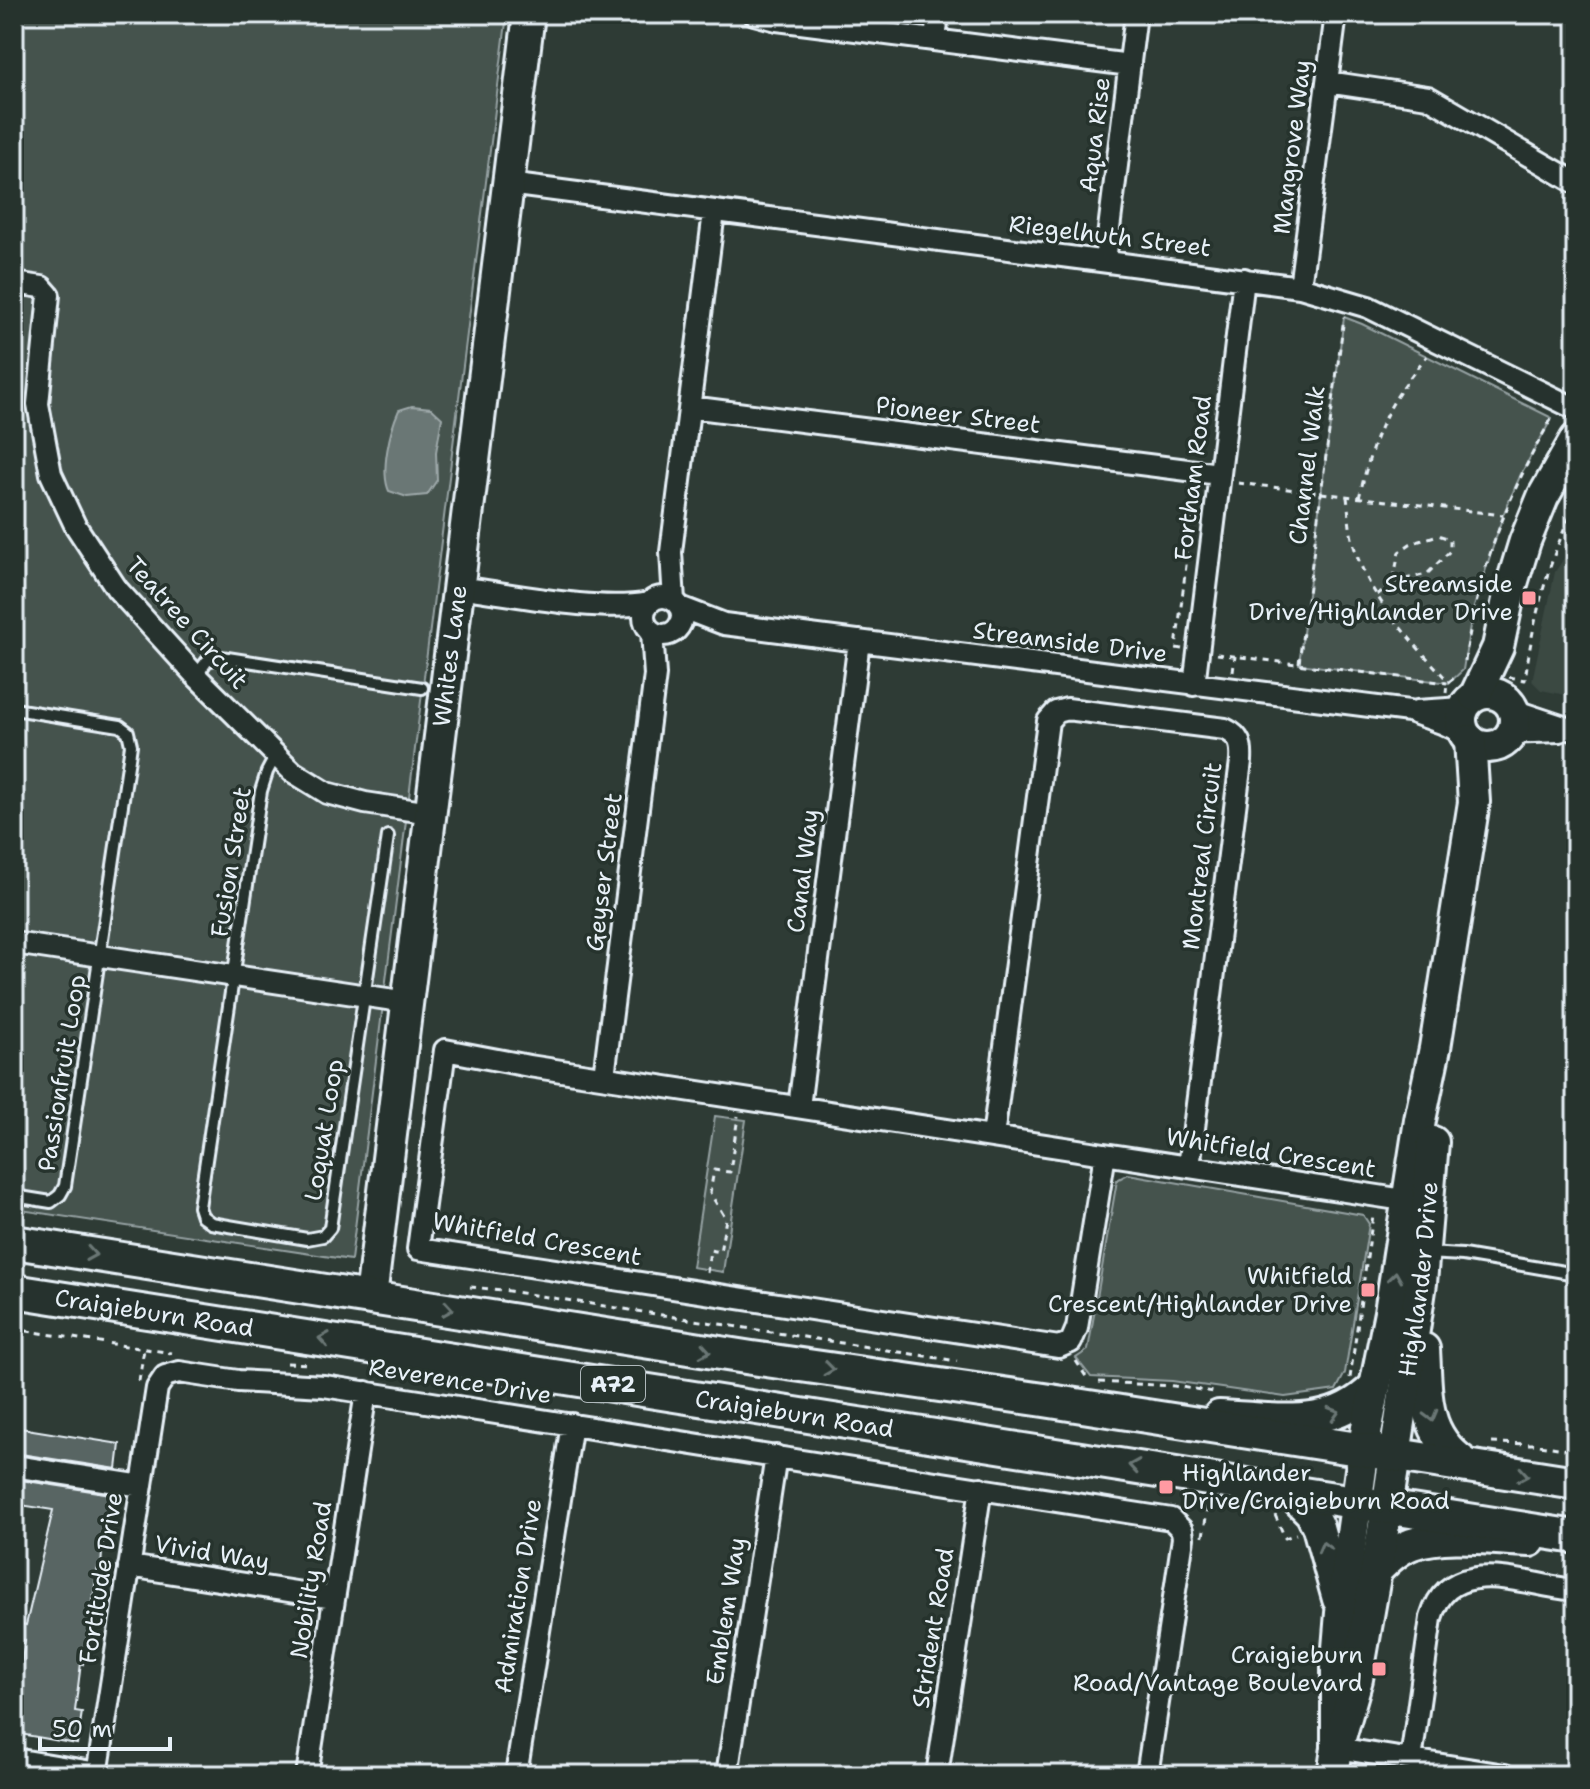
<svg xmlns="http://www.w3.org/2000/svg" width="1590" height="1789" viewBox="0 0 1590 1789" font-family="'Shantell Sans',sans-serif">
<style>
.built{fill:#3b4843}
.green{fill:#45524e;stroke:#96a2a3;stroke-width:2}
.water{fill:#6b7775;stroke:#9da8a9;stroke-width:2}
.building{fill:#596563;stroke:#e8f1f8;stroke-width:2}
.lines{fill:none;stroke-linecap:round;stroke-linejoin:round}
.lane-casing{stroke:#e8f1f8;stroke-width:16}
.street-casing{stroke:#e8f1f8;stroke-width:26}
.secondary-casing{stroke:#e8f1f8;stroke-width:36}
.primary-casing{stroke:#e8f1f8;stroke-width:38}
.path{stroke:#e8f1f8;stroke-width:3;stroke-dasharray:6 6;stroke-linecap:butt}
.lane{stroke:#26332d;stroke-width:10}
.street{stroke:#26332d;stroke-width:20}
.secondary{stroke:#26332d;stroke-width:30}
.primary{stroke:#26332d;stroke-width:32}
.oneway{stroke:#6a7674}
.poi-dot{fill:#ff9aa2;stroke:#26332d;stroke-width:3}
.labels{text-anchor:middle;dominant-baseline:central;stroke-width:7;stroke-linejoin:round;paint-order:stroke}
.shield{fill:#26332d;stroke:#aeb8bb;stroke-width:2}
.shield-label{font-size:22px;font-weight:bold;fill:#e8f1f8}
.street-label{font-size:24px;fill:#e8f1f8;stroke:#26332d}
.poi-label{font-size:24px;fill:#e8f1f8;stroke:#26332d;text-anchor:end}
</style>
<rect width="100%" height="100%" fill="#2e3b35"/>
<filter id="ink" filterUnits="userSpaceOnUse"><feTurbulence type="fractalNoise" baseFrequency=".0125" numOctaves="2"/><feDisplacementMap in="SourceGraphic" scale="16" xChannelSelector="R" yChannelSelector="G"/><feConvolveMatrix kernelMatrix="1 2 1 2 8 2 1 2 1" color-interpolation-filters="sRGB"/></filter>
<g filter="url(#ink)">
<path class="built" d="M1566,555L1576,558V697L1541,690L1532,681L1555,572Z"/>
<path class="green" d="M14,14H507L351,1260L14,1209Z
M1344,317L1362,324L1552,418L1521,474L1503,515L1472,613L1463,670L1449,683L1299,664Z
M715,1116L746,1120L723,1272L692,1267Z
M1128,1174L1363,1215L1369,1224L1345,1373L1336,1390L1285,1397L1172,1381L1091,1377L1076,1358L1088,1350L1117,1180Z"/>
<path class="water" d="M412,406L431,408L442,418L436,452L437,480L427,495L407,497L389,491C380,471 390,430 399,410Z"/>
<path class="building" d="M14,1427L120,1444L117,1469L14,1453Z
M14,1479L111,1494L103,1538L101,1567L98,1566L83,1664L81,1663L75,1711L82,1712L77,1744L14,1733V1713L25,1640L15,1639L21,1624L26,1625L53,1510L14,1504Z"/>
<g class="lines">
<defs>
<path id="lane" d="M196,676L207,661L221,657L422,688
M14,709L120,726L128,732L131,745L65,1186L60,1195L51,1202L14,1196
M275,757L267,772L261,791L199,1207L202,1216L211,1223L307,1239L323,1236L330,1228L388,836
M1425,1253L1463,1255L1576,1274"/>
<path id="street" d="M754,14L777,20L1130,65
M935,40L938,14
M1327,82L1428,97L1576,183
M508,184L1300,287L1368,307L1576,409
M1105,261L1136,14
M14,283L42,287L49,295L38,404L51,474L75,525L117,589L196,676L293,772L327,793L365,803L430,813
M1300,287L1336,14
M690,407L1219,474
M458,587C513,594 597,613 649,603
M644 616a19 19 0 1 1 38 0a19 19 0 1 1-38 0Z
M674,601L671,552L714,212
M680,607L724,624L1409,711L1442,723L1465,734
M1194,685L1244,279
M1513,710L1576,731
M1417,711L1463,708
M1511,733L1560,731
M14,943L407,1002
M604,1076L655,675L652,632
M799,1107L859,641
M993,1137L1048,721L1056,712L1067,709L1225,729C1240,736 1242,745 1241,761L1189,1167
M1105,1154L1077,1328L1071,1342L1059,1347L418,1249L445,1050L529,1066L1417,1202
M14,1466L142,1486
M129,1566L334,1598
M1337,1748L1505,1775
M14,1759L98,1773
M1411,1760L1431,1618C1450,1551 1526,1586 1576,1590
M97,1775L157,1388L165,1376L179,1372L238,1381L324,1386L1171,1519L1182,1530L1183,1538L1147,1775
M307,1775L366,1392
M516,1775L572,1424
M727,1775L776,1456
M937,1775L981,1488"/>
<g id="secondary">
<circle cx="1488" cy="720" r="27"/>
<path d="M1475,696L1498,647L1510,590L1525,541L1543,497L1576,439"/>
<path id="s1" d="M371,1297L529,14"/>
<path d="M1424,1349C1427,1399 1423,1438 1471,1467"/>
<path d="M1219,1416C1277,1418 1329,1432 1374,1387"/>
<path d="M1289,1491L1311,1513L1318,1527L1338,1599"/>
<path d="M1377,1570C1387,1560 1398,1549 1412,1544C1448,1532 1493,1540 1530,1541"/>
<path d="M1337,1748V1660L1341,1613L1367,1427L1390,1312L1420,1120L1435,1048L1474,802L1470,740"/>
<path id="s2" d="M1333,1775L1337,1748L1357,1679L1387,1508L1421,1283L1433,1142"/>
</g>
<g id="primary">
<path d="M14,1242L752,1358L1044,1400L1576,1483"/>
<path id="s3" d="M14,1291L1576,1537"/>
</g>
</defs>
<use href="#lane" class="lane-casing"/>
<use href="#street" class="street-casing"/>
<use href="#secondary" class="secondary-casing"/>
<use href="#primary" class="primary-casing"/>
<path class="path" d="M1571,388L1576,380
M1238,483L1503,515
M1347,497C1349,512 1349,530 1354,546C1369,599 1412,641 1448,681
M1359,498C1374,435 1385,406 1427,356
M1377,595L1393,582L1399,552L1410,544L1438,535L1450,539V551L1427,574L1393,582
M1182,649L1176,648L1195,491
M1217,654L1447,683
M1465,661C1478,573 1507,495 1552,418
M1299,663L1344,317
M1233,672L1235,656
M1509,677L1525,680C1533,619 1548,560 1576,504
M1446,693L1447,683L1456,677
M707,1273L710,1250L720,1252L726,1219L710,1193L714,1170L730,1172L738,1116
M470,1287L502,1290L957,1361
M14,1329L172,1353
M1076,1361L1089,1381
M287,1363L308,1364
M1350,1378L1373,1215
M139,1381L144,1349
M1099,1382L1174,1386L1214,1392
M1492,1443L1533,1444L1576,1451
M1275,1515L1285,1538L1296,1534
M1203,1536L1208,1505"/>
<use href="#lane" class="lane"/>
<use href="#street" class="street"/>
<use href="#secondary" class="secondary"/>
<use href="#primary" class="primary"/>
</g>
<defs><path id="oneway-chevron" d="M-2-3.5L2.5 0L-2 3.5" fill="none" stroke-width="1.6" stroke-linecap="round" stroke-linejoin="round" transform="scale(2)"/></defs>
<g class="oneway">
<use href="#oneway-chevron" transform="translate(91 1254) rotate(9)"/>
<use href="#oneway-chevron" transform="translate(1395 1277) rotate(-82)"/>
<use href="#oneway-chevron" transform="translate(448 1309) rotate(9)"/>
<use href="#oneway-chevron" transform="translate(324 1339) rotate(-171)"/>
<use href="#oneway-chevron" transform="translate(705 1351) rotate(9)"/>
<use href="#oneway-chevron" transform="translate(829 1369) rotate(8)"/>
<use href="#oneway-chevron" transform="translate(1334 1413) rotate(-17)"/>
<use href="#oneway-chevron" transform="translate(1431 1416) rotate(75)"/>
<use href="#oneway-chevron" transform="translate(1134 1466) rotate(-171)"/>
<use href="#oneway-chevron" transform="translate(1523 1475) rotate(9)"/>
<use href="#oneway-chevron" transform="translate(1324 1547) rotate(-105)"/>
</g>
</g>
<g class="poi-dot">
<rect x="1521" y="590" width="16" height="16" rx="4"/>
<rect x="1360" y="1282" width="16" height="16" rx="4"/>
<rect x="1158" y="1479" width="16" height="16" rx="4"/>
<rect x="1371" y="1661" width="16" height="16" rx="4"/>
</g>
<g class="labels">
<rect class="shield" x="581" y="1366" width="64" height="36" rx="6"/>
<g class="shield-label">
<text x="613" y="1384">A72</text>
</g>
<g class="street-label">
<text transform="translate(1095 135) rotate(-83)">Aqua Rise</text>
<text transform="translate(1292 147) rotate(-83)">Mangrove Way</text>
<text transform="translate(1110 236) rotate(7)">Riegelhuth Street</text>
<text transform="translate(958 415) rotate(7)">Pioneer Street</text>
<text transform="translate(1307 465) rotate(-83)">Channel Walk</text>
<text transform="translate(1193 478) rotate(-83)">Fortham Road</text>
<text transform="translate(187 623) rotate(48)">Teatree Circuit</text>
<text transform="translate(1070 642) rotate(7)">Streamside Drive</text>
<text stroke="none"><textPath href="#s1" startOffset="646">Whites Lane</textPath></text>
<text transform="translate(1202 856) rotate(-83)">Montreal Circuit</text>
<text transform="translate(231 862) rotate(-81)">Fusion Street</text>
<text transform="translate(803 871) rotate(-83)">Canal Way</text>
<text transform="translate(604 872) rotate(-83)">Geyser Street</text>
<text transform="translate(62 1073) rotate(-81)">Passionfruit Loop</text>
<text transform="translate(324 1130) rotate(-81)">Loquat Loop</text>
<text transform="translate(1271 1153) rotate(9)">Whitfield Crescent</text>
<text transform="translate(537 1239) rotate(10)">Whitfield Crescent</text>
<text stroke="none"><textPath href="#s2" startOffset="504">Highlander Drive</textPath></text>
<text stroke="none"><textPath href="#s3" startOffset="142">Craigieburn Road</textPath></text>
<text transform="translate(460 1381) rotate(9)">Reverence Drive</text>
<text stroke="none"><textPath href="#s3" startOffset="790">Craigieburn Road</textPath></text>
<text transform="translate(212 1553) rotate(9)">Vivid Way</text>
<text transform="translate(101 1578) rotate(-81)">Fortitude Drive</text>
<text transform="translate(311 1580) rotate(-81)">Nobility Road</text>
<text transform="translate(518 1596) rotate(-81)">Admiration Drive</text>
<text transform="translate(726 1611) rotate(-81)">Emblem Way</text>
<text transform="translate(933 1628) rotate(-81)">Strident Road</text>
</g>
<g class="poi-label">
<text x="1513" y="584">Streamside<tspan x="1513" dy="28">Drive/Highlander Drive</tspan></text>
<text x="1352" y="1276">Whitfield<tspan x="1352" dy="28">Crescent/Highlander Drive</tspan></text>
<text x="1182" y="1473" text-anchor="start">Highlander<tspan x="1182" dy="28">Drive/Craigieburn Road</tspan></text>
<text x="1363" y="1655">Craigieburn<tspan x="1363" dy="28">Road/Vantage Boulevard</tspan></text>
</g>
</g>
<rect width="1590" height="1789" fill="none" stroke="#26332d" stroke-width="48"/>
<rect x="24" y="24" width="1542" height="1741" fill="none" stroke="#e8f1f8" stroke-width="3" filter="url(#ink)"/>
<path d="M40 1737v12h130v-12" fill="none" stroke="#e8f1f8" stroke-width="4"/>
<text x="52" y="1737" font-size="24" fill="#e8f1f8" stroke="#26332d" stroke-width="6" paint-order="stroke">50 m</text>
</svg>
